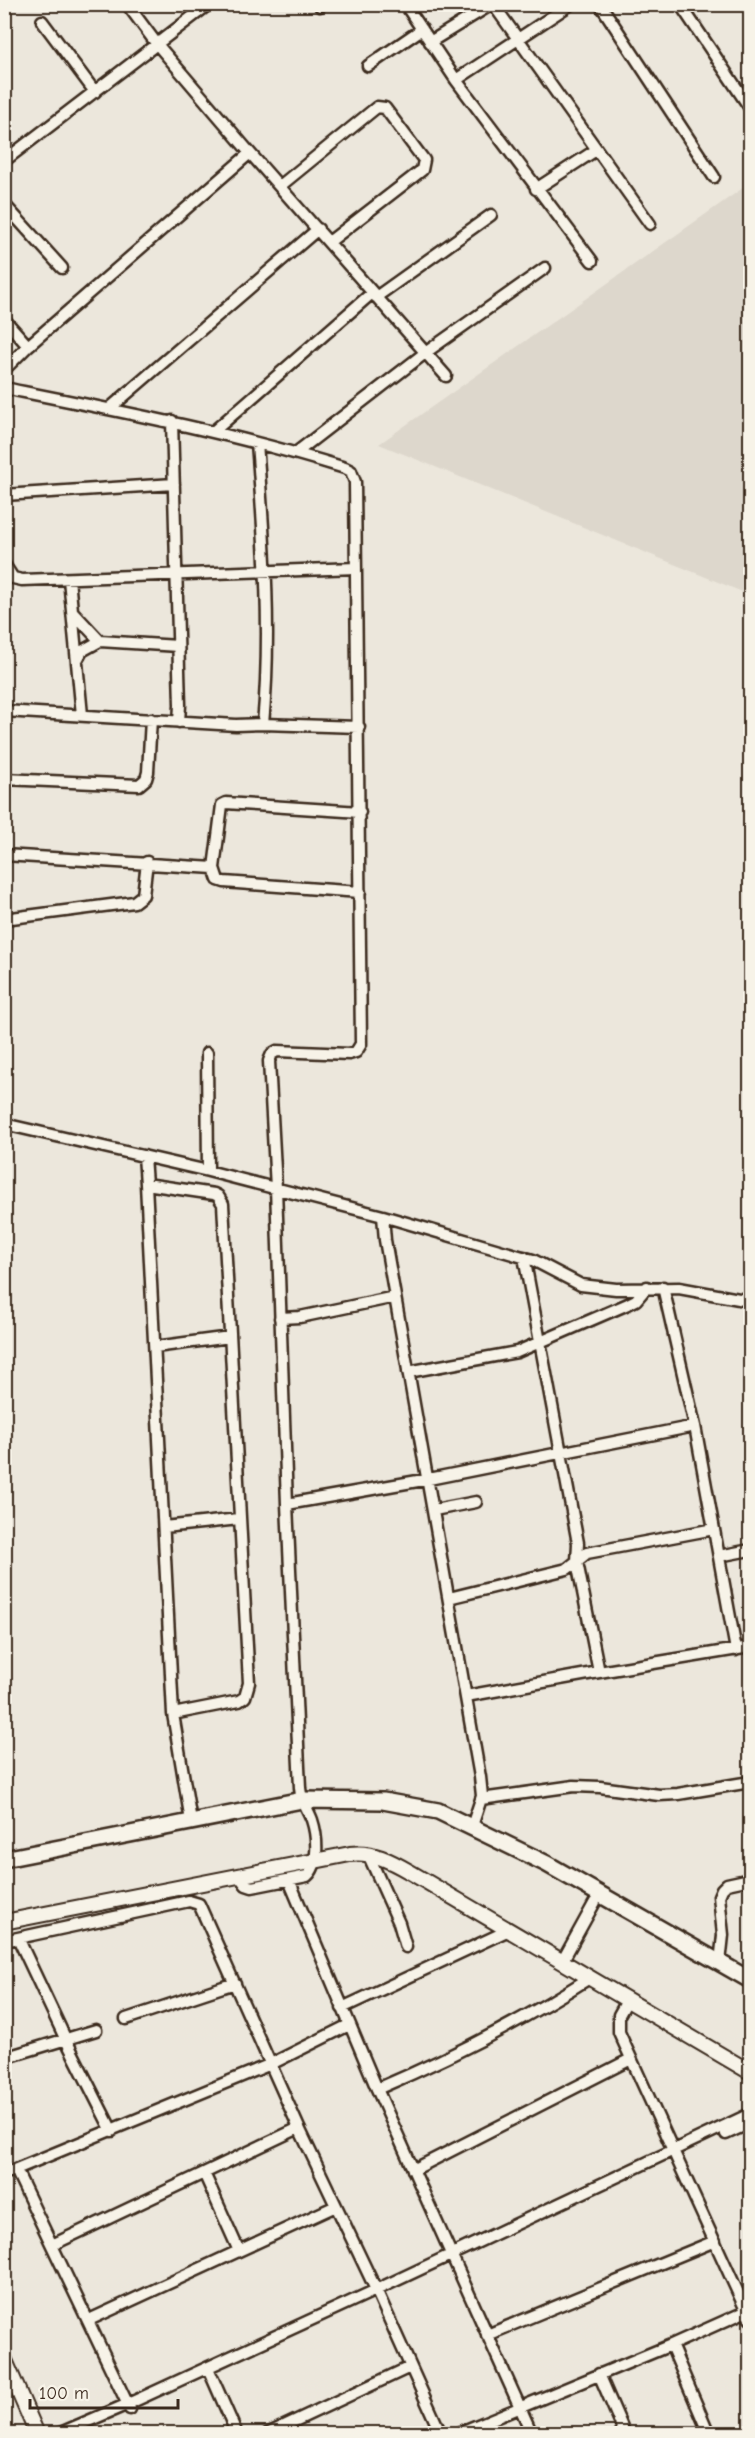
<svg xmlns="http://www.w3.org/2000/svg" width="755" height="2438" viewBox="0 0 755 2438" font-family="'Comic Neue',sans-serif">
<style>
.built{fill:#ddd7cc}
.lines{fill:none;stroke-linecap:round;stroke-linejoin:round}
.minor-casing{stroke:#3b2a1e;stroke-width:15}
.tertiary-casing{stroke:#3b2a1e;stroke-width:18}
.secondary-casing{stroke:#3b2a1e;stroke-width:20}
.minor{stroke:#f7f3e8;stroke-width:10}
.tertiary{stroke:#f7f3e8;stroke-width:14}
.secondary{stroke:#f7f3e8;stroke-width:15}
</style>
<rect width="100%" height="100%" fill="#ece7dc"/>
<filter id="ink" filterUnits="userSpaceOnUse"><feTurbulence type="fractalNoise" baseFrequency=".0167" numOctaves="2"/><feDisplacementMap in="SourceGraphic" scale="12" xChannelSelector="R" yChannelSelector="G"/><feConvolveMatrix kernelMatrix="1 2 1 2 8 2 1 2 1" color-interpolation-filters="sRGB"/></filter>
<g filter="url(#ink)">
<path class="built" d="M750,183V595L379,444Z"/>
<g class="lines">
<defs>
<path id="minor" d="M127,4L156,43L250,153L446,376
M405,4L456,80L592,261
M493,4L650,224
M600,4L714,177
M680,4L750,108
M320,6L321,4
M42,21L95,92
M430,42L492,4
M368,66L422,29
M456,80L571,4
M4,161L209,4
M280,186L377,107L385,108L424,160L422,170L329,242
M536,189L596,150
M4,204L62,268
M376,297L491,215
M4,319L28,346
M4,370L28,346L250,153
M4,388C119,411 233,433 345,468L351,471L355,482L361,1044L356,1052L349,1054L277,1051L272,1054L269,1061L276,1188L287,1504L300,1788C301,1801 308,1809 312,1820C317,1835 320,1865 307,1876L252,1887L246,1885L239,1876
M109,409L318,229
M172,421L180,705L179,722
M214,431L372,293
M297,452L425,353L545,268
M4,495L174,484
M4,564L13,578L22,580L356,568
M69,579L82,715
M72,611L100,641
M77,660L82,651L100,641L178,646
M4,711L236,725L263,724C272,630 264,536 257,443
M263,724L359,727
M4,779L139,785L146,779L148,772L151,719
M4,855L214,868L222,805L226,803L360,812
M214,868L218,880L224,882L360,892
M4,919L134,902L143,895L147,862
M207,1053L208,1171
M4,1124L208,1171L383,1216L533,1260L581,1285L616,1289L679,1288L750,1301
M144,1156L146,1184
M383,1216L385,1240L480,1777L482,1796L472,1826
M524,1257L578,1543L577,1562L599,1672
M663,1287L695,1426L736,1650
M280,1318L300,1317L395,1297
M155,1347L230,1337
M408,1372L517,1352L628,1304L636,1300L647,1287
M287,1504L429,1479L695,1426
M434,1510L476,1502
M164,1527L239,1519
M719,1556L750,1550
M449,1598L567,1569L587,1553L714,1529
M466,1696L599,1672L750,1647
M173,1714L239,1701L245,1697L249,1683L223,1204L218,1196L214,1194L146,1184L173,1714L191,1821
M481,1799L574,1786L600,1787L659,1795L678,1794L750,1782
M368,1854L399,1923L406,1947
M289,1880L377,2089L532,2434
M18,1938L66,2040L112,2131
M4,1941L189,1901L199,1904L299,2128L378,2294L441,2434
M563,1960L595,1902
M720,1963L723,1935L719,1896L722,1889L727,1884L750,1879
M628,1999L619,2015V2032L750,2319
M342,2008L509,1930
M126,2019L235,1983
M4,2058L96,2030
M377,2089C452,2057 522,2021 591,1977
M726,2134L750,2123
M16,2170L130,2409
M413,2170L631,2059
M204,2173L239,2251
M4,2174L271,2064L349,2025
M52,2245L299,2128
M89,2320L336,2206
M487,2335L715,2241
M671,2345L709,2434
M208,2368L237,2434
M599,2374L625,2434
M58,2434L128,2404L376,2290L750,2114
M267,2434L410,2367
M456,2434L671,2345L747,2311"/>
<path id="tertiary" d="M4,1922L350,1854C372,1851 391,1861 410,1872L750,2072
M4,2358L37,2434"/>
<path id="secondary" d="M4,1859L302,1800L383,1801L438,1811L547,1864L750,1980"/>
</defs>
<use href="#minor" class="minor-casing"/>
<use href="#tertiary" class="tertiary-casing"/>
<use href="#secondary" class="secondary-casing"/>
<use href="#minor" class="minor"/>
<use href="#tertiary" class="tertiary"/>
<use href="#secondary" class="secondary"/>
</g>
</g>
<rect width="755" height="2438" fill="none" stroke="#f7f3e8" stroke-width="24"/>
<rect x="12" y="12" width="731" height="2414" fill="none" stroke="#3b2a1e" stroke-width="2" filter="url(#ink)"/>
<path d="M30 2399v9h148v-9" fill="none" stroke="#3b2a1e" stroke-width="3"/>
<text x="39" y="2399" font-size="18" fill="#3b2a1e" stroke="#f7f3e8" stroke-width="4.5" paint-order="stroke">100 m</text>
</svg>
